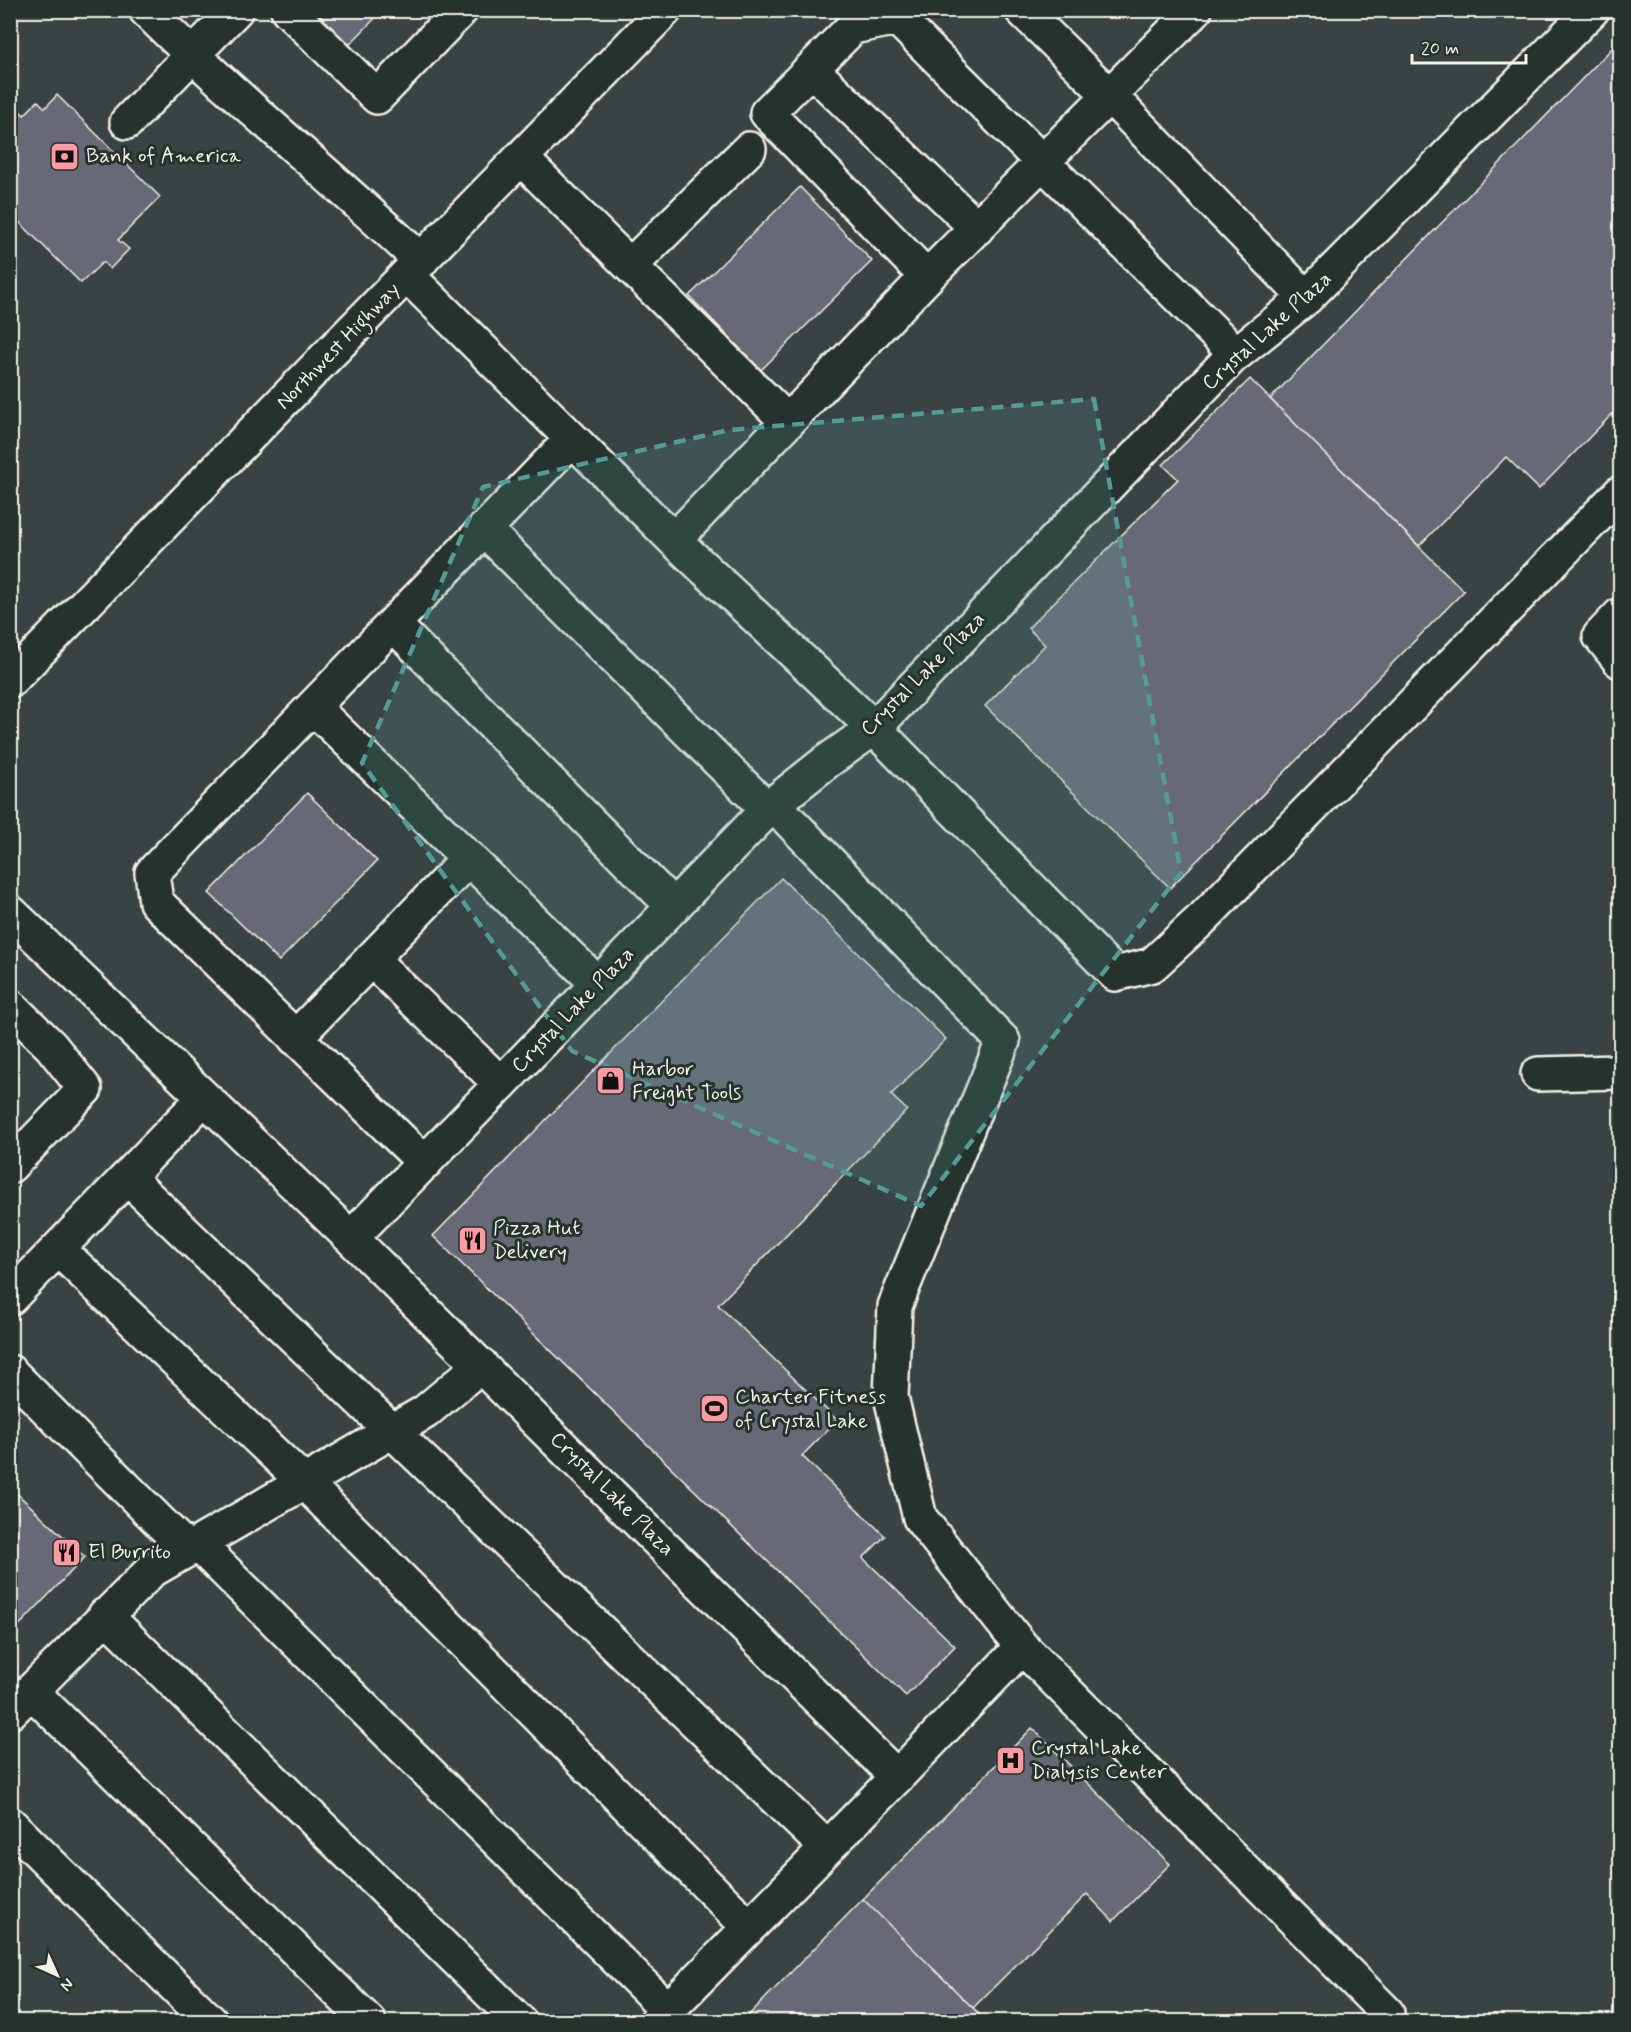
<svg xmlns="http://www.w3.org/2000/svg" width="1631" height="2032" viewBox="0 0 1631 2032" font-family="Mynerve,sans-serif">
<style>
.building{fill:#676976;stroke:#f4f1e8;stroke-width:1.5}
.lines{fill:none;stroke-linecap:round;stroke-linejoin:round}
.minor-casing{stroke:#f4f1e8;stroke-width:38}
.major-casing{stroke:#f4f1e8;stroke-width:38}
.minor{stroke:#26332d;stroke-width:33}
.major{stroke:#26332d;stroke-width:33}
.marked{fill:#549b93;fill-opacity:0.2;stroke:#549b93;stroke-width:4.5;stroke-dasharray:12 8;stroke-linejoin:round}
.labels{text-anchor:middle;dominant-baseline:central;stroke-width:6;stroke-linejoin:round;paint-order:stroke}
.poi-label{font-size:21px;fill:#f4f1e8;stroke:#26332d;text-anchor:start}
.street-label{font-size:21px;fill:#f4f1e8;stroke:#26332d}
</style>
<rect width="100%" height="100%" fill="#3a4343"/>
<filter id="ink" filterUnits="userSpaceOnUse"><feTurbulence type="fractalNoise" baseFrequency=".0167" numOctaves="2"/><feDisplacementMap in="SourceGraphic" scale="12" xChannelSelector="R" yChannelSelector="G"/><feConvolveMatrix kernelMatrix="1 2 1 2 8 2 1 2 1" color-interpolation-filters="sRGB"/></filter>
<g filter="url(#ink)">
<path class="building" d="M323,10H383L347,47L316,18Z
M1620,40V334L1619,336L1620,338V406L1539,489L1506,457L1419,546L1270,399Z
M57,95L160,197L118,240L129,249L110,269L103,262L81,283L10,213V102L24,115L38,101L45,108Z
M800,187L872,261L761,370L689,296Z
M1250,379L1464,591L1170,888L985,706L1045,645L1028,628L1178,479L1163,465Z
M307,793L377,861L279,961L209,893Z
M781,878L946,1039L891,1095L907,1110L718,1305L837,1420L802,1456L885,1536L863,1558L955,1646L906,1696L433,1236Z
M10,1487L85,1557L10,1635Z
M1032,1728L1170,1864L1113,1921L1087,1894L973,2008L863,1899Z
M863,1899L973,2008L987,2022H742Z"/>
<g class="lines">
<defs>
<path id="minor" d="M146,10C234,98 331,175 421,261
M288,10L377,97L461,10
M1022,10L1109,95L1306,298
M811,69L977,228
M127,122L236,10
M521,158L788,422
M630,266L749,149
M407,275L674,540L874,728L1115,974L1152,965L1203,918L1620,493
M927,277L767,113L853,27L897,18L1236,354
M484,529L768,810
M674,540L927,277L1195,10
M1620,615L1600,636L1620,661
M393,624L674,907
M313,707L598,984
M773,804L1003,1041L895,1306L891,1397L920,1518L1022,1647L1387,2013L1379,2022
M10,912L351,1238
M371,959L501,1084
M10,1006L51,1046L85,1089L10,1166
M295,1038L469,858
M1538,1074L1620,1072
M425,1163L156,902L152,873L572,439
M128,1178L827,1848
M58,1249L304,1482L749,1927
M10,1298L204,1098
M10,1372L188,1550
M198,1544L668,2010
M105,1615L520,2022
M31,1691L369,2022
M10,1712L151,1571L425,1412L481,1365
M897,1777L1022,1647
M10,1824L211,2022
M656,2022L897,1777L351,1238L773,804L826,762L874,728L1231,358L1306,298L1592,10"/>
<path id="major" d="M10,681L665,10"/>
</defs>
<use href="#minor" class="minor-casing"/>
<use href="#major" class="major-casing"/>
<use href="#minor" class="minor"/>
<use href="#major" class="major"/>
</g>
</g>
<path class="marked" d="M1094,399L1181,873L921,1206L572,1051L362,763L483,487L729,430Z"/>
<defs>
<symbol id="bank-square" viewBox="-11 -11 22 22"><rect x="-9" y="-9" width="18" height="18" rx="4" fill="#ff9aa2" stroke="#26332d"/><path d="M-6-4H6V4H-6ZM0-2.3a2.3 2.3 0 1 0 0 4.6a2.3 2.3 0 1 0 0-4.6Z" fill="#111"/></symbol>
<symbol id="shop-square" viewBox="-11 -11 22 22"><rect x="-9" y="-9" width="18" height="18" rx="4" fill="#ff9aa2" stroke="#26332d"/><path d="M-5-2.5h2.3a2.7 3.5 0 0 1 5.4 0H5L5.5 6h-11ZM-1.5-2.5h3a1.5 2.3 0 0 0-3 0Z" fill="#111"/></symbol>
<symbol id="restaurant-square" viewBox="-11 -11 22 22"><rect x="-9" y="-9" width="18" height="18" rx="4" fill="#ff9aa2" stroke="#26332d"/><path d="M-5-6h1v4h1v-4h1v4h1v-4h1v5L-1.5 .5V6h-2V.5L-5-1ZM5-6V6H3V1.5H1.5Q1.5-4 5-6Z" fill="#111"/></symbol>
<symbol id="stadium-square" viewBox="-11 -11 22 22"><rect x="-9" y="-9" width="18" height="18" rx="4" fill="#ff9aa2" stroke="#26332d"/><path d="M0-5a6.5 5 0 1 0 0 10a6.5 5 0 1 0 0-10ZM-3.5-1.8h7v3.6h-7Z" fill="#111"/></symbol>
<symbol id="hospital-square" viewBox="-11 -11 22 22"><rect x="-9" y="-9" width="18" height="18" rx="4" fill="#ff9aa2" stroke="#26332d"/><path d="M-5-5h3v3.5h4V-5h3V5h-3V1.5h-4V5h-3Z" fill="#111"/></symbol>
</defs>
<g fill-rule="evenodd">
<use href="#bank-square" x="48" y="140" width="33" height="33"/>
<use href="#shop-square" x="594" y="1064" width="33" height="33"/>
<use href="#restaurant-square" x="456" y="1224" width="33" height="33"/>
<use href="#stadium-square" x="698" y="1392" width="33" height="33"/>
<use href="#restaurant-square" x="50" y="1536" width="33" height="33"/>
<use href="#hospital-square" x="994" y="1744" width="33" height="33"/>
</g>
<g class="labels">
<g class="poi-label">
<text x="86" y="156">Bank of America</text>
<text x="632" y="1069">Harbor<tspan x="632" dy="24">Freight Tools</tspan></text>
<text x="493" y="1228">Pizza Hut<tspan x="493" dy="24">Delivery</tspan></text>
<text x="735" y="1397">Charter Fitness<tspan x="735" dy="24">of Crystal Lake</tspan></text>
<text x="88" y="1552">El Burrito</text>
<text x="1031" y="1748">Crystal Lake<tspan x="1031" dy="24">Dialysis Center</tspan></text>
</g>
<g class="street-label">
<text transform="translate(1267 331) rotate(-42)">Crystal Lake Plaza</text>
<text transform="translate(338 346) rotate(-46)">Northwest Highway</text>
<text transform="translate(923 674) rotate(-45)">Crystal Lake Plaza</text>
<text transform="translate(573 1010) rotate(-46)">Crystal Lake Plaza</text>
<text transform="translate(612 1494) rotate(45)">Crystal Lake Plaza</text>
</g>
</g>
<rect width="1631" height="2032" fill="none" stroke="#26332d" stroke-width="36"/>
<rect x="18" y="18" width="1595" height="1996" fill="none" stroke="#f4f1e8" stroke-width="2" filter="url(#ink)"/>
<g transform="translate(57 1975) rotate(135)" stroke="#26332d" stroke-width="4.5" paint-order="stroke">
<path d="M0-4.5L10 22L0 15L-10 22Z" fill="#f4f1e8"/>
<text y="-9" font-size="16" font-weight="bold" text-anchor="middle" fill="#f4f1e8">N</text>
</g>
<path d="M1412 54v9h114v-9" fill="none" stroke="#f4f1e8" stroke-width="3"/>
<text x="1421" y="54" font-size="18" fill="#f4f1e8" stroke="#26332d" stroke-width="4.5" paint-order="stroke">20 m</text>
</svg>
